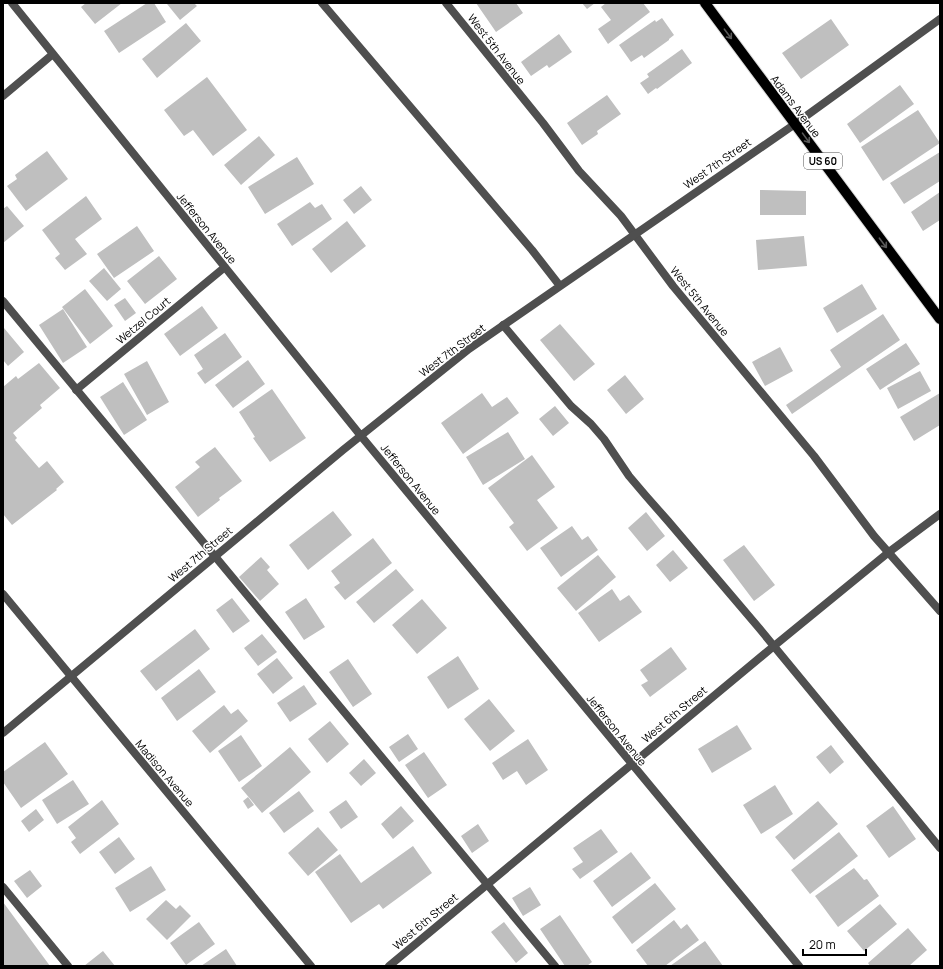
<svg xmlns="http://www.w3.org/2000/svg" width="943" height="969" viewBox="0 0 943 969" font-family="Manrope,sans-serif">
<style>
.building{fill:#bfbfbf}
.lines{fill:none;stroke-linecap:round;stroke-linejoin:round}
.primary-casing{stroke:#dbdbdb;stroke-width:12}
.service{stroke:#4f4f4f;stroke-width:8}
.minor{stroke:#4f4f4f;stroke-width:8}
.tertiary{stroke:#4f4f4f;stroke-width:8}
.primary{stroke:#000;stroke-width:10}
.oneway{stroke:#595959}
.labels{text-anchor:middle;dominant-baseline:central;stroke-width:3;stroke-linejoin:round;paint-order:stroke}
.shield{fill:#fff;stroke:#4c4c4c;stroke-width:1}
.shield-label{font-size:10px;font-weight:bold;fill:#000}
.street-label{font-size:11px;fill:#000;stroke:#fff}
</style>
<rect width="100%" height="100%" fill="#fff"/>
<path class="building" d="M86,3H122L95,24L81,7Z
M147,3H154L166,22L119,53L104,31Z
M168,3H194L197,6L180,20L167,4Z
M476,3H516L523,13L496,32Z
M582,3H595L587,9Z
M606,3H643L650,12L608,44L598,29L611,20L601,7Z
M662,18L674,35L669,39V40L644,58L642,55L631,62L619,45L655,20L656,22Z
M831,19L849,45L801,79L782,53Z
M186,23L201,41L157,78L142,59Z
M559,34L572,52L549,68L547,65L531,76L521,62Z
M682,49L692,63L657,89L656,88L648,94L640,83L649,77L647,74Z
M207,77L247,130L213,156L193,130L184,136L164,110Z
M900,85L914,104L860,143L847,124Z
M607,95L621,114L597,131L598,134L582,145L567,123Z
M918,110L940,143L883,181L861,147Z
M259,136L275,155L241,185L224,165Z
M47,151L68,179L26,211L7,186L17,179L15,175Z
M940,152V181L904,204L890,183Z
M297,157L314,184L265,214L248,187Z
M361,186L372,200L354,214L343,200Z
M760,190L806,191V215H760Z
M940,192V220L923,231L911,212Z
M86,196L102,219L75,239L87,254L65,270L55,258L60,254L42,230Z
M310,202L315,208L322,204L332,219L292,246L277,224Z
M7,206L24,226L3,243V209Z
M347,221L366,246L331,273L312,249Z
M137,226L154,251L114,278L97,254Z
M804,236L807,266L758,270L756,240Z
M159,256L177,279L145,304L127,281Z
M104,268L121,289L107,301L89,281Z
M862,284L877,309L837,333L823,308Z
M85,289L113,326L90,344L62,307Z
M125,298L136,313L125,321L114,305Z
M202,306L218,328L180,356L164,334Z
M63,309L87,347L63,363L39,325Z
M883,314L900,340L792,414L786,405L841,367L830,350Z
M560,324L595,364L574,381L540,340Z
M4,328L24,352L8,366L3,360V329Z
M225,333L242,357L205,384L197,373L203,369L194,355Z
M906,343L920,364L880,390L866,369Z
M780,347L793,371L765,386L752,362Z
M248,360L265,384L233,408L215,385Z
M147,361L169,402L147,415L124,374Z
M39,363L60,388L40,405L42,408L13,433L17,438L15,440L39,468L47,461L64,482L56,489L57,490L12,525L3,514V387L16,376L18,379Z
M920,371L931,391L898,409L887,388Z
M625,375L644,399L626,414L607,390Z
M123,382L147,420L124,435L100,397Z
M272,389L306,438L270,462L253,438L255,437L239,412Z
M482,393L492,407L507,397L519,413L463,454L441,423Z
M940,393V425L914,441L900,417Z
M555,406L569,423L553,436L539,419Z
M508,432L525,459L483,485L466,457Z
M215,447L242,481L219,498L220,500L198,517L175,487L200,467L195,462Z
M532,455L555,487L537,500L558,528L527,551L509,527L514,523L488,488Z
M333,511L352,535L308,570L289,545Z
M646,512L665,536L647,551L628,528Z
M572,526L582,540L588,536L598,550L561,577L540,548Z
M373,538L392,563L345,600L334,587L340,583L331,571Z
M744,545L775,585L754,601L723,560Z
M673,550L688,568L670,582L656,565Z
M598,555L616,577L576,611L557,588Z
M261,557L270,567L267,570L279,584L260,601L239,577Z
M396,569L414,590L374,623L356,602Z
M612,589L620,601L629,595L642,612L599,642L578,613Z
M232,598L250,621L233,633L216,610Z
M306,598L325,627L304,640L285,612Z
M422,599L447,628L417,654L392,625Z
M195,629L210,649L156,691L140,671Z
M262,634L277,652L258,666L244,648Z
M671,647L687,669L650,697L641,685L648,681L640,670Z
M458,656L479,689L448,709L427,677Z
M277,658L293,678L273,694L257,674Z
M348,659L372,694L353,707L329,672Z
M199,669L216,692L177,721L161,698Z
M304,685L317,704L290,722L277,703Z
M489,699L515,731L490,751L464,719Z
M224,705L231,714L238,709L248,721L210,753L192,731Z
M330,721L349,744L327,763L308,739Z
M737,725L752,749L712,773L698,749Z
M408,734L418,749L399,762L389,747Z
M241,735L262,766L239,782L218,751Z
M528,739L548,770L526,785L517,771L503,780L492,763Z
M45,742L68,774L21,808L3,782V772Z
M831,745L844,762L830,774L816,757Z
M290,747L311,772L262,813L241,788Z
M424,752L447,785L428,798L405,765Z
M364,759L376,773L361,786L349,773Z
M73,780L89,804L57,824L42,800Z
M775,785L793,814L761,834L743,805Z
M299,791L314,811L284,833L269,813Z
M248,797L254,805L248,809L243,801Z
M102,800L119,824L80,854L71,842L76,838L68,827Z
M346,800L358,817L341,829L329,812Z
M818,801L838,824L794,860L775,837Z
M401,806L414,821L393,839L381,824Z
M893,806L916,839L889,858L866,826Z
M36,809L44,820L29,832L21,821Z
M478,824L489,841L472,853L461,836Z
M318,827L338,850L308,876L288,853Z
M601,829L618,852L580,879L572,869L583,862L573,848Z
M839,832L858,856L810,894L791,870Z
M119,837L135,859L115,874L99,852Z
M413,846L432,873L383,909L379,904L351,923L315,872L340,854L361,883Z
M631,852L651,878L612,907L593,881Z
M151,866L166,890L130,912L115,888Z
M854,868L864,880L867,879L879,896L838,927L815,896Z
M30,870L42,886L27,898L14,881Z
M655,883L676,909L632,944L612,917Z
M530,887L541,905L523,916L512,898Z
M166,900L176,909L180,905L191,916L167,940L146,919Z
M3,902L50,966H3Z
M880,904L897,924L864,951L847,931Z
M560,915L592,962L587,966H565L540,929Z
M674,920L681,929L687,924L699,940L665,966H648L636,950Z
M199,922L215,944L186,965L170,943Z
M504,922L528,953L516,963L491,932Z
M908,928L927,950L909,966H870L868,963Z
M705,941L723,966H670Z
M226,949L237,966H201Z
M103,951L115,966H84Z"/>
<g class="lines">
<defs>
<path id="primary" d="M705,3L940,319"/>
</defs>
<use href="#primary" class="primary-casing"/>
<path class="service" d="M446,3L543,123L579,171L621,216L673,286L814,456L874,536L940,611
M3,301L555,966
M503,325L571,406L591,424L604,439L629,476L646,496L668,521L759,628L940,848
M3,887L68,966"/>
<path class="minor" d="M12,3L361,436L799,966
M322,3L532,250L560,286
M3,96L53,54
M76,390L225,267
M3,733L343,450L469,349L795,124L940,19
M389,966L774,646L889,552L940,514"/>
<path class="tertiary" d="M3,594L311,966"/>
<use href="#primary" class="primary"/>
</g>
<defs><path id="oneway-shaft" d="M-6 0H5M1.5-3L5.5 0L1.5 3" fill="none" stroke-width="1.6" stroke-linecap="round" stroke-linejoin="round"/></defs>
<g class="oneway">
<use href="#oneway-shaft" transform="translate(728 34) rotate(53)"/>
<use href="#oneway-shaft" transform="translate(806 138) rotate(54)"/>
<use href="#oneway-shaft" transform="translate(883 243) rotate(53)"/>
</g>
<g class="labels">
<rect class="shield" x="804" y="153" width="38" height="16" rx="3"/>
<g class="shield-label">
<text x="823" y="161">US 60</text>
</g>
<g class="street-label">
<text transform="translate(497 49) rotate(52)">West 5th Avenue</text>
<text transform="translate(796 106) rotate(53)">Adams Avenue</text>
<text transform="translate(717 163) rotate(-35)">West 7th Street</text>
<text transform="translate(207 228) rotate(51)">Jefferson Avenue</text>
<text transform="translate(700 301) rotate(51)">West 5th Avenue</text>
<text transform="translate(143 320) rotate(-40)">Wetzel Court</text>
<text transform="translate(452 350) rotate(-37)">West 7th Street</text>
<text transform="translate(411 479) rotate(51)">Jefferson Avenue</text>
<text transform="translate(200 554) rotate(-40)">West 7th Street</text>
<text transform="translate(674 714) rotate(-40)">West 6th Street</text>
<text transform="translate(617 730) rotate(51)">Jefferson Avenue</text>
<text transform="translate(165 773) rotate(50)">Madison Avenue</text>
<text transform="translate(425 921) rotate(-40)">West 6th Street</text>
</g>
</g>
<rect width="943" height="969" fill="none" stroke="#000000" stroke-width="8"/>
<path d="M803 949v6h63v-6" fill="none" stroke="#000000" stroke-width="2"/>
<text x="809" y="949" font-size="12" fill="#000000" stroke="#ffffff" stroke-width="3" paint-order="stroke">20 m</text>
</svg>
